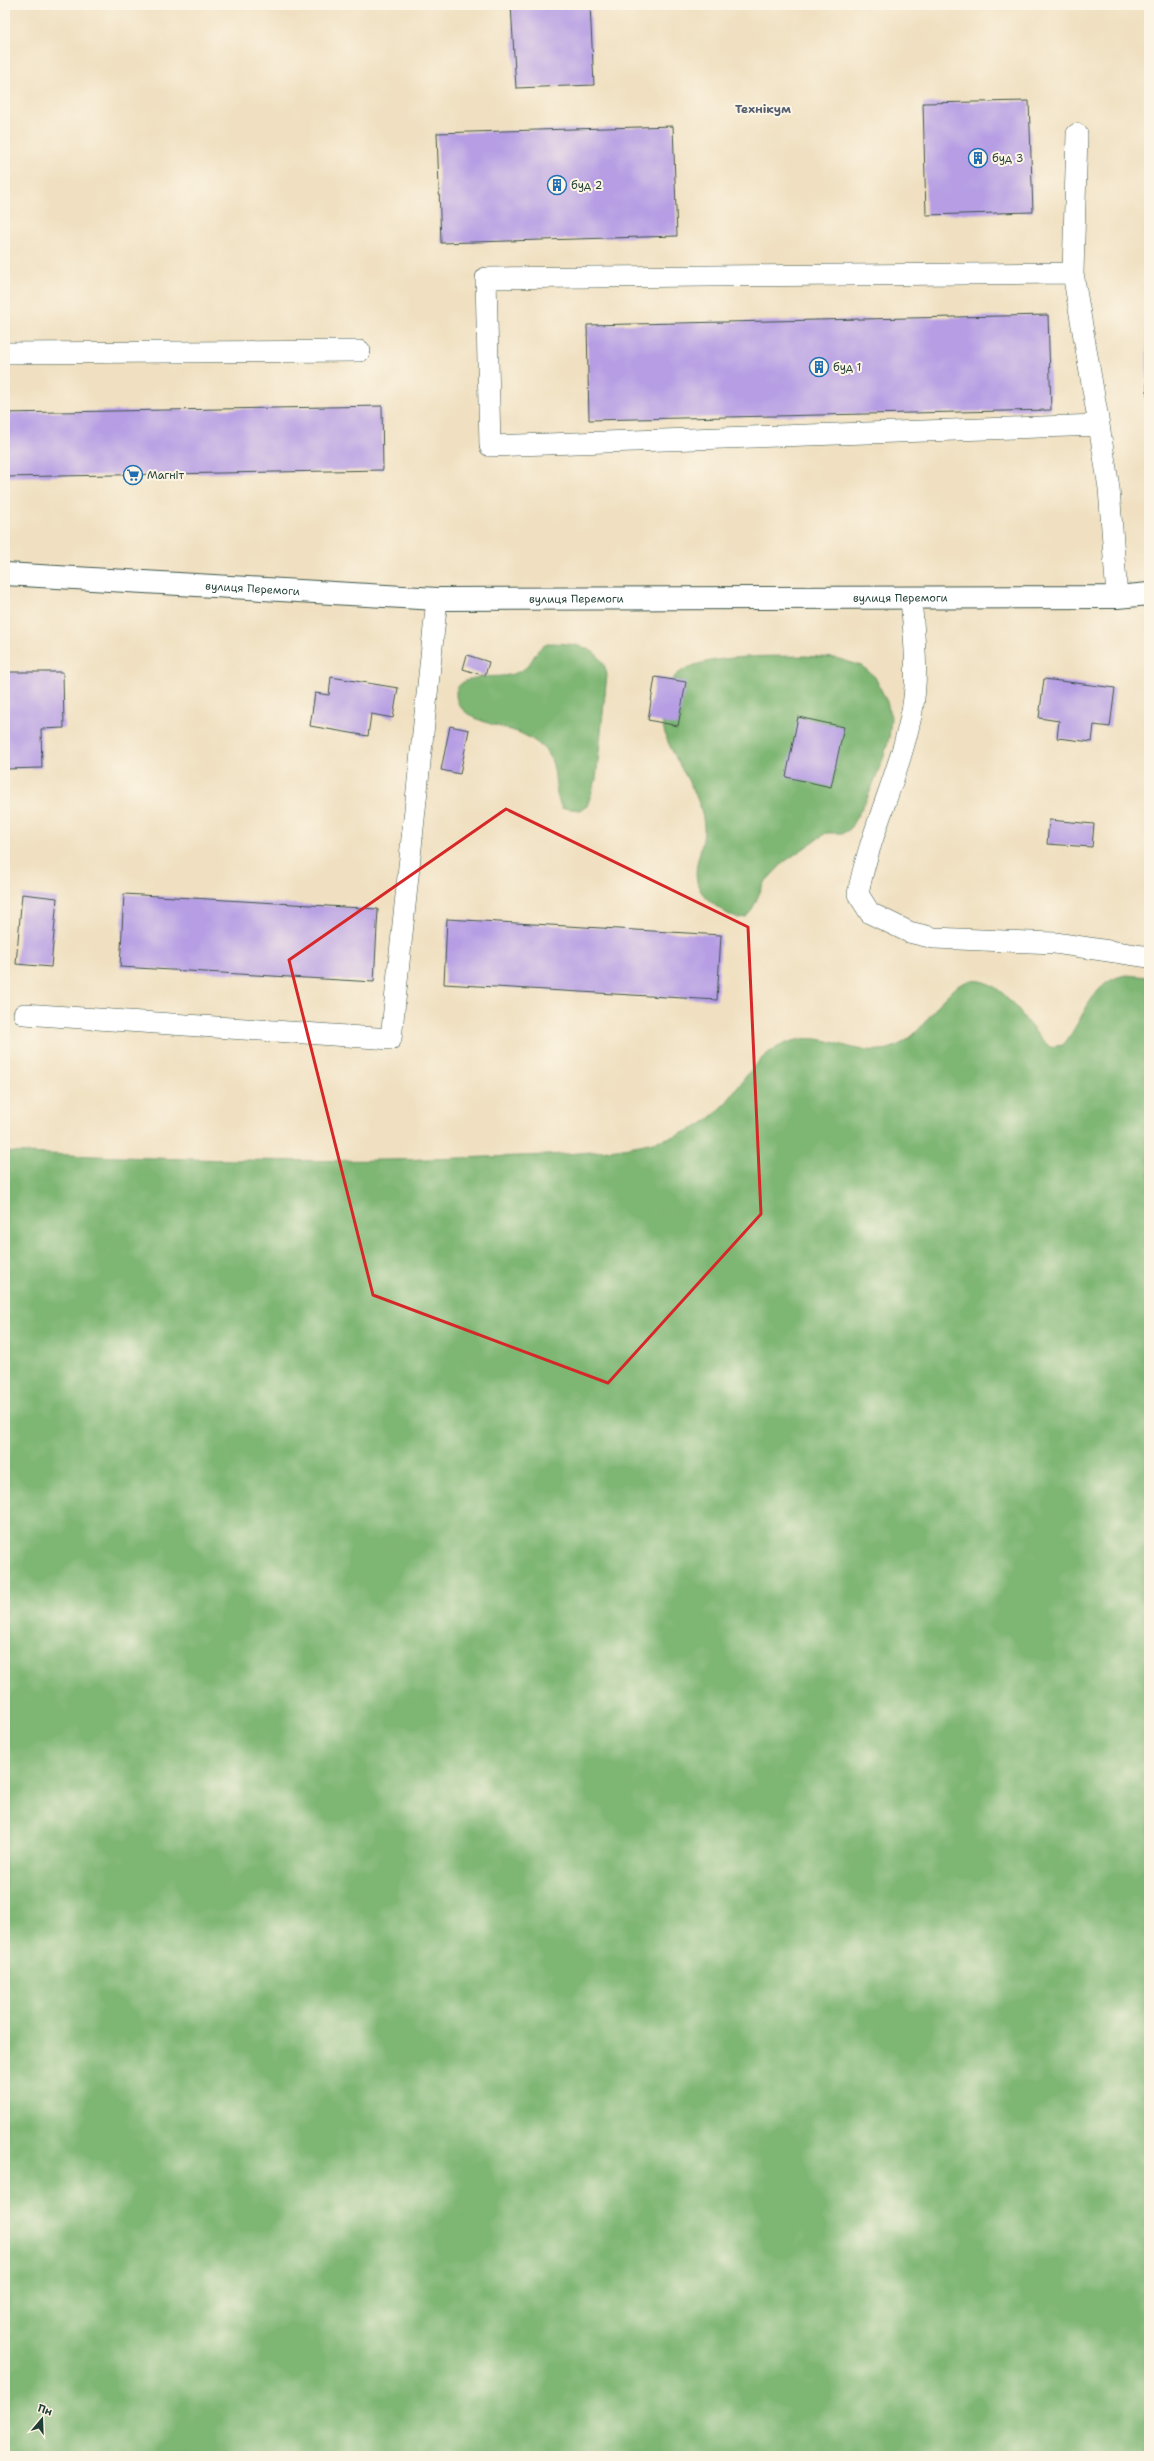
<svg xmlns="http://www.w3.org/2000/svg" width="1154" height="2461" viewBox="0 0 1154 2461" font-family="'Shantell Sans',sans-serif">
<style>
.forest{fill:#7eb673;stroke:#4e7a54}
.building{fill:#b69de4}
.lines{fill:none;stroke-linecap:round;stroke-linejoin:round}
.service-casing{stroke:#3e5549;stroke-width:22}
.tertiary-casing{stroke:#3e5549;stroke-width:24}
.service{stroke:#fff;stroke-width:21}
.tertiary{stroke:#fff;stroke-width:22}
.marked{fill:none;stroke:#d62828;stroke-width:3;stroke-linejoin:round}
.labels{text-anchor:middle;dominant-baseline:central;stroke-width:4;stroke-linejoin:round;paint-order:stroke}
.poi-label{font-size:11px;fill:#1f3d34;stroke:#fcf5e5;text-anchor:start}
.street-label{font-size:11px;fill:#1f3d34;stroke:#fcf5e5}
.neighbourhood-label{font-size:12px;font-weight:bold;fill:#545f72;stroke:#fcf5e5}
</style>
<rect width="100%" height="100%" fill="#fcf5e5"/>
<filter id="ink" filterUnits="userSpaceOnUse"><feTurbulence type="fractalNoise" baseFrequency=".025" numOctaves="2"/><feDisplacementMap in="SourceGraphic" scale="8" xChannelSelector="R" yChannelSelector="G"/><feConvolveMatrix kernelMatrix="1 2 1 2 8 2 1 2 1" color-interpolation-filters="sRGB"/></filter>
<filter id="wash" filterUnits="userSpaceOnUse"><feTurbulence type="fractalNoise" baseFrequency=".012" numOctaves="4" result="noise"/><feDisplacementMap in="SourceGraphic" scale="16" xChannelSelector="R" yChannelSelector="G"/><feGaussianBlur stdDeviation="0.9" result="paint"/><feColorMatrix in="noise" values="0 0 0 0 0 0 0 0 0 0 0 0 0 0 0 0 0 1.4 0 .05"/><feComposite in="paint" operator="in"/></filter>
<g filter="url(#wash)">
<rect width="100%" height="100%" fill="#f0e0c1"/>
<path class="forest" d="M551,643C576,644 602,646 607,675L596,780L587,806L581,810L562,808C552,791 559,767 547,752C540,744 531,738 520,733C500,725 454,720 456,692C457,686 462,682 468,680C483,674 501,679 516,673C537,666 530,648 551,643Z
M805,656L836,658L862,666L875,677L887,702L891,717L889,738L883,759L867,799L849,830L843,833H826L784,862L764,883L752,910L746,917C744,917 740,918 737,918C726,915 704,899 699,888C690,867 705,848 704,826C701,775 637,734 672,680C690,652 775,657 805,656Z
M1126,975L1149,977V2456H5V1152C166,1160 326,1164 486,1157C549,1155 632,1155 690,1130C732,1113 742,1067 776,1048C820,1024 840,1054 881,1050C894,1049 908,1041 916,1032C938,1011 957,962 996,988C1018,1003 1029,1030 1050,1047L1063,1045C1084,1021 1090,981 1126,975Z"/>
<g id="blocks">
<path class="building" d="M511,5H590L594,85L516,88Z
M1029,101L1033,212L926,215L923,103Z
M673,126L677,236L441,243L437,133Z
M1146,242H1149V396H1147Z
M1048,315L1051,410L589,420L587,325Z
M382,406L383,470L5,477V413Z
M467,655L489,662L485,676L463,669Z
M5,672H63L64,728L41,729L42,768L5,769Z
M331,677L398,688L393,718L371,714L368,736L310,726L315,693L329,695Z
M655,677L686,682L678,726L648,720Z
M1044,679L1115,688L1110,727L1094,725L1092,742L1057,738L1059,721L1039,718Z
M798,717L844,727L831,787L786,777Z
M450,726L469,730L460,774L441,770Z
M1049,820L1094,824L1092,847L1047,844Z
M22,894L57,898L51,967L16,964Z
M124,894L378,909L374,982L120,967Z
M447,919L721,935L717,1000L444,984Z"/>
</g>
</g>
<g filter="url(#ink)">
<use href="#blocks" fill-opacity="0" stroke="#3e5549" stroke-width="1"/>
<g class="lines">
<defs>
<path id="service" d="M1077,134L1073,273L1099,425
M1073,273L486,278L490,446L1099,425L1109,488L1117,597
M5,353L360,351
M911,599C914,636 919,675 912,711C900,774 870,831 858,894L870,913L909,932L934,938L1055,943L1149,957
M24,1014L391,1039L437,599"/>
<g id="tertiary">
<path id="s1" d="M5,574L437,599L1117,597L1149,594"/>
</g>
</defs>
<use href="#service" class="service-casing"/>
<use href="#tertiary" class="tertiary-casing"/>
<use href="#service" class="service"/>
<use href="#tertiary" class="tertiary"/>
</g>
</g>
<path class="marked" d="M506,809L748,927L761,1214L608,1383L373,1295L289,960Z"/>
<defs>
<symbol id="building-ring" viewBox="-11 -11 22 22"><circle r="9.5" fill="#fcf5e5" stroke="#1f6fb2" stroke-width="1.5"/><path d="M-4-6H4V6H1V3H-1V6H-4ZM-2.5-4.3h1.7v1.8h-1.7ZM.8-4.3h1.7v1.8H.8ZM-2.5-1h1.7V.8h-1.7ZM.8-1h1.7V.8H.8Z" fill="#1f6fb2"/></symbol>
<symbol id="supermarket-ring" viewBox="-11 -11 22 22"><circle r="9.5" fill="#fcf5e5" stroke="#1f6fb2" stroke-width="1.5"/><path d="M-6-5.5h2.5l.6 2H6L4.5 2H-2.5L-4.4-4H-6ZM-1.5 3.2a1.3 1.3 0 1 0 .1 0ZM3 3.2a1.3 1.3 0 1 0 .1 0Z" fill="#1f6fb2"/></symbol>
</defs>
<g fill-rule="evenodd">
<use href="#building-ring" x="967" y="147" width="22" height="22"/>
<use href="#building-ring" x="546" y="174" width="22" height="22"/>
<use href="#building-ring" x="808" y="356" width="22" height="22"/>
<use href="#supermarket-ring" x="122" y="464" width="22" height="22"/>
</g>
<g class="labels">
<g class="poi-label">
<text x="992" y="158">буд 3</text>
<text x="571" y="185">буд 2</text>
<text x="833" y="367">буд 1</text>
<text x="147" y="475">Магніт</text>
</g>
<g class="street-label">
<text stroke="none"><textPath href="#s1" startOffset="248">вулиця Перемоги</textPath></text>
<text stroke="none"><textPath href="#s1" startOffset="572">вулиця Перемоги</textPath></text>
<text stroke="none"><textPath href="#s1" startOffset="896">вулиця Перемоги</textPath></text>
</g>
<g class="neighbourhood-label">
<text x="763" y="109">Технікум</text>
</g>
</g>
<rect width="1154" height="2461" fill="none" stroke="#fcf5e5" stroke-width="20"/>
<g transform="translate(42 2419) rotate(19)" stroke="#fcf5e5" stroke-width="3" paint-order="stroke">
<path d="M0-3L7 15L0 10L-7 15Z" fill="#1f3d34"/>
<text y="-6" font-size="11" font-weight="bold" text-anchor="middle" fill="#1f3d34">Пн</text>
</g>
</svg>
